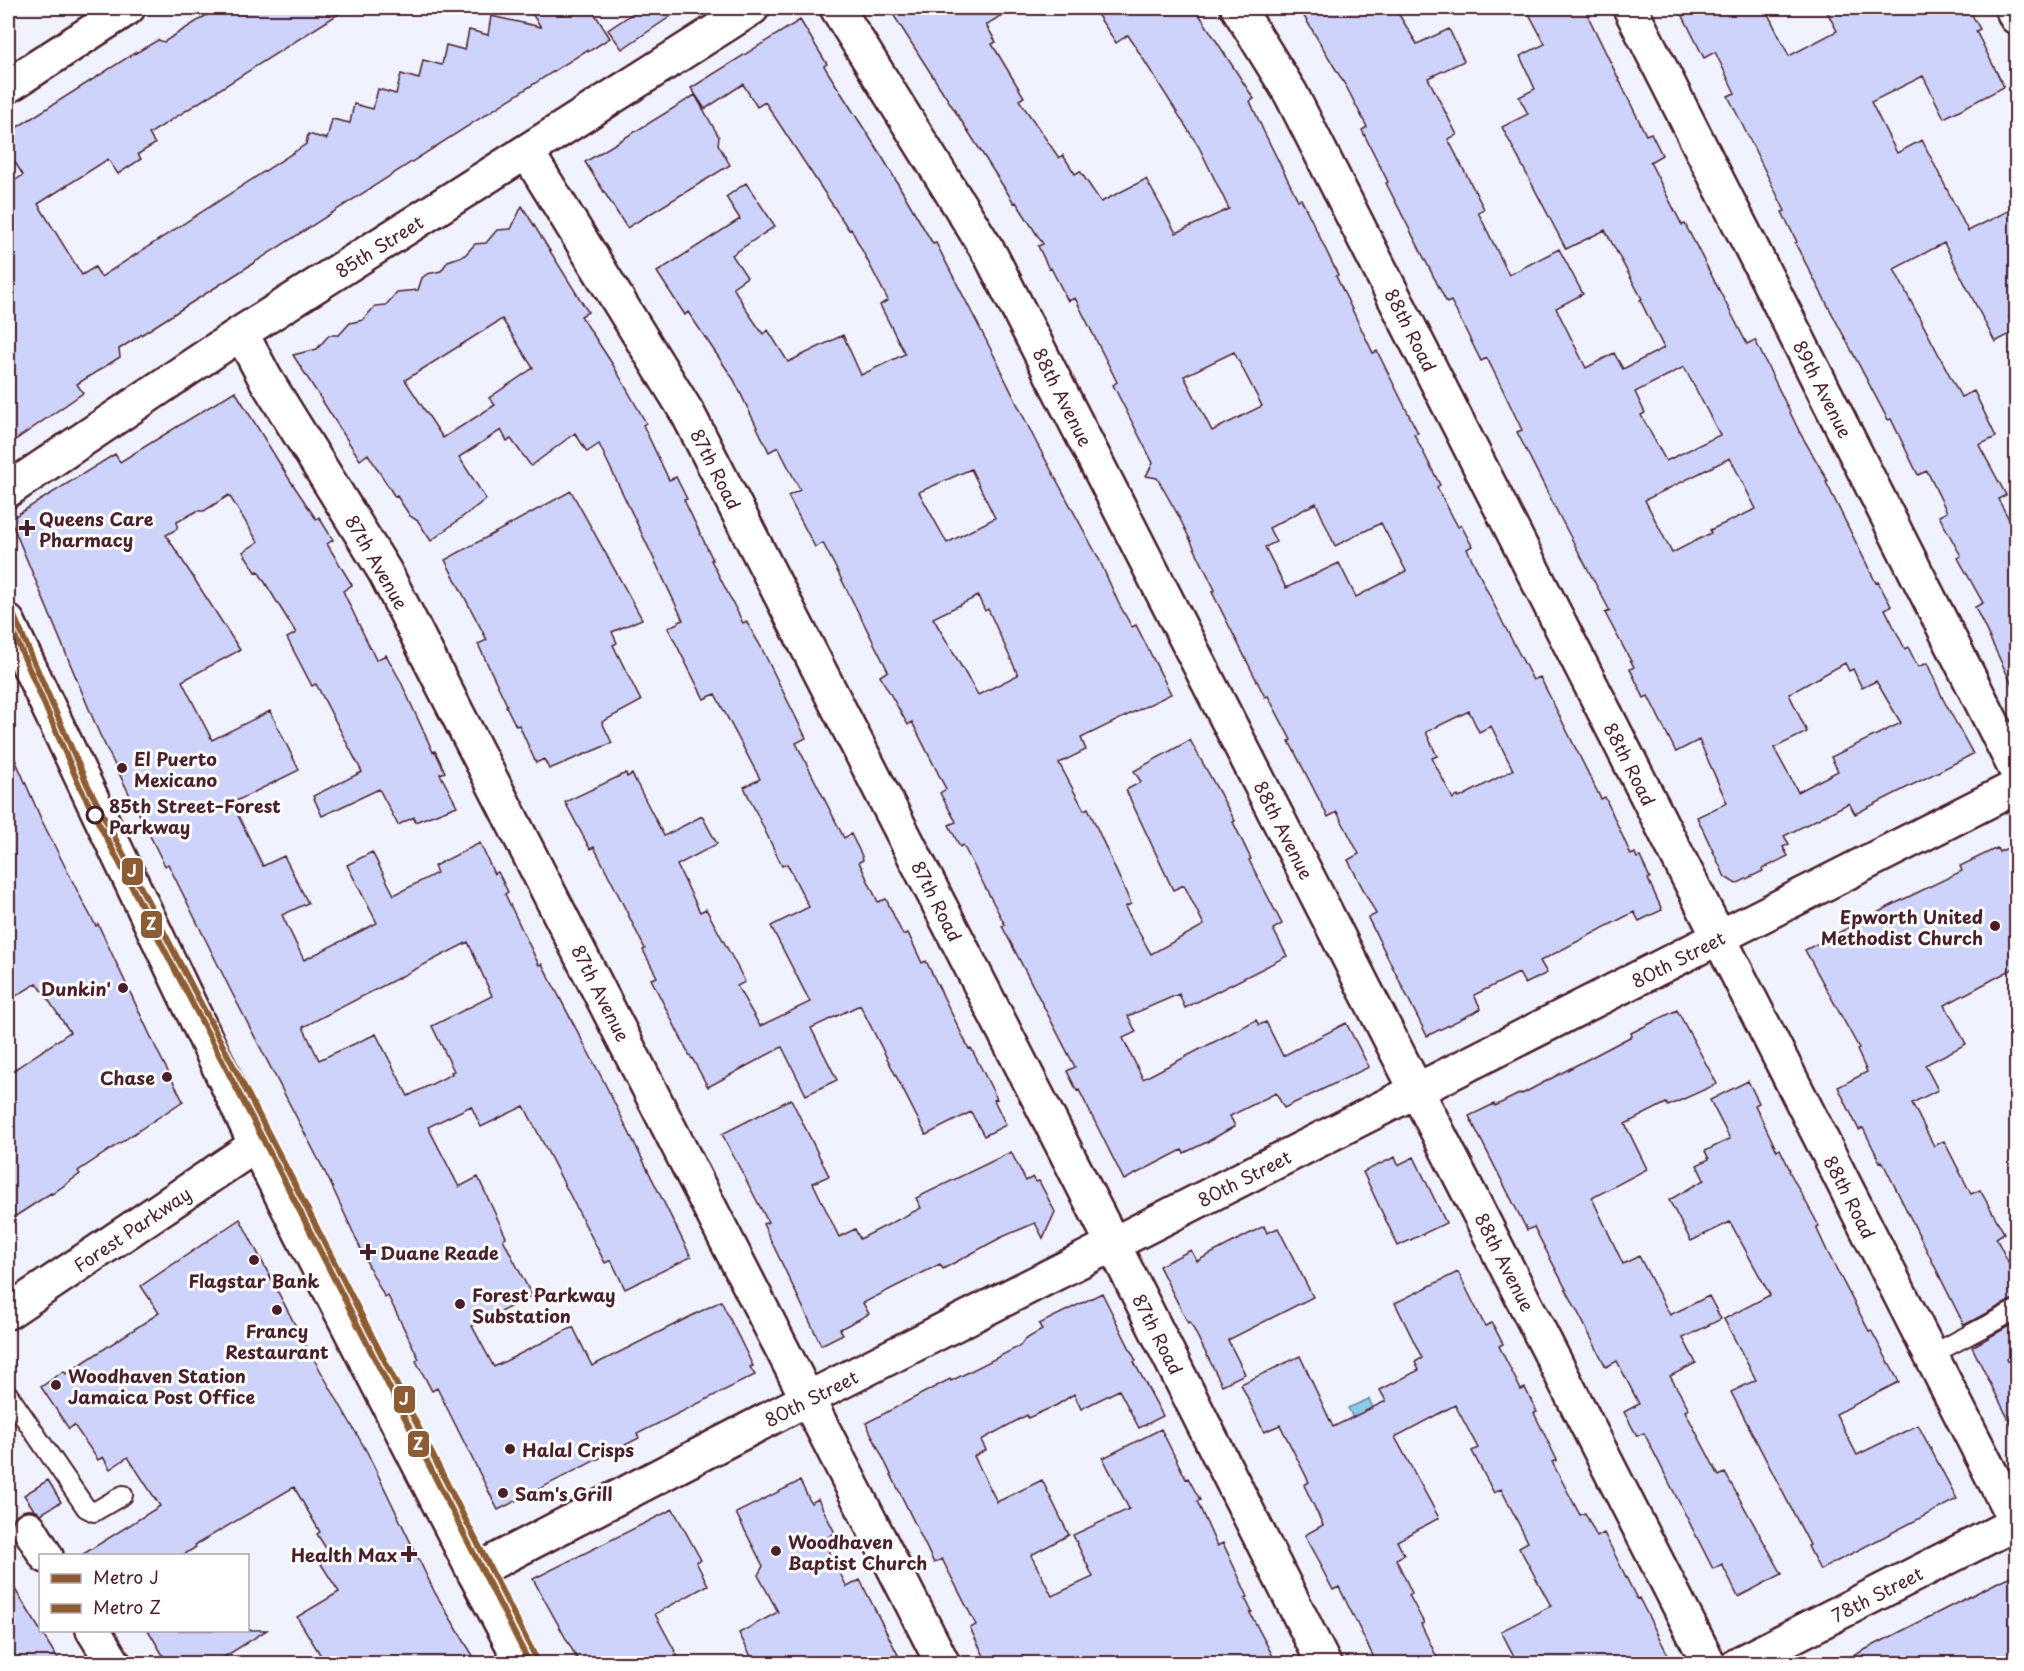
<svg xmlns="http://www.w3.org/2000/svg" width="2024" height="1671" viewBox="0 0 2024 1671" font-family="'Playpen Sans',sans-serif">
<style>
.water{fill:#8ccbec;stroke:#72869f;stroke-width:1.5}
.building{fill:#ced3fc;stroke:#4a1f2b;stroke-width:1.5;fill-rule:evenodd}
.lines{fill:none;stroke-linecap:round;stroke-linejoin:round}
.lane-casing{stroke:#4a1f2b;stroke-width:22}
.street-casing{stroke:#4a1f2b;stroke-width:38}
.secondary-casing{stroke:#4a1f2b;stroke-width:38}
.lane{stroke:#fff;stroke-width:18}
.street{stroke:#fff;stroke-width:33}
.secondary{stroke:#fff;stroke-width:33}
.metro-1-casing{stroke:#fff;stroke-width:10}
.metro-2-casing{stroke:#fff;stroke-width:10}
.metro-1{stroke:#8e5c33;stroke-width:6}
.metro-2{stroke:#8e5c33;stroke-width:6}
.poi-dot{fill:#4a1f2b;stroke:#fff;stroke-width:2}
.stop-dot{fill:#fff;stroke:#4a1f2b;stroke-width:3}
.labels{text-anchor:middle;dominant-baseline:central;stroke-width:6;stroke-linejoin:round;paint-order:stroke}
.street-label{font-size:18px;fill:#4a1f2b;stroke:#fff}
.poi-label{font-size:18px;font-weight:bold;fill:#4a1f2b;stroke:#fff;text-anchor:start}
.stop-label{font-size:18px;font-weight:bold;fill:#4a1f2b;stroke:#fff;text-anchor:start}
.line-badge{stroke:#fff;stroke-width:2}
.badge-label{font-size:16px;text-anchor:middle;font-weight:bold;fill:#fff}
</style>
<rect width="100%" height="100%" fill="#f0f2fe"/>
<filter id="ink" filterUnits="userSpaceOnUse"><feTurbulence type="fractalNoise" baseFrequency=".0167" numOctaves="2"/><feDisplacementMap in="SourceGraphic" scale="12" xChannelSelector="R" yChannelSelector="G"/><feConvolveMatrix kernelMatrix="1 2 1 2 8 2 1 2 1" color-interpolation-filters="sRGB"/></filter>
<g filter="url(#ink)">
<path class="water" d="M1369,1399L1385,1435L1366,1444L1348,1408Z"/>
<path class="building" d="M218,8H348L149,134L155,144L138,154L141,159L118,174L108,159L38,204L82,275L95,267L101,277L296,151L306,144L308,134L327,139L332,119L350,123L354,104L373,109L378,89L396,94L401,74L419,79L423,60L442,65L446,45L465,50L469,30L488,35L491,16L541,27L528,8H591L610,38L588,52L587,50L119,349L120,357L77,384L83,393L8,445V185L23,175L8,151V133L136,52V53L158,40L164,42Z
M641,8H683L622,49L608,30Z
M889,8H1013L986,25L996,42L992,44L1024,97L1019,100L1059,158L1063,155L1075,174L1080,171L1101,202L1146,179L1176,233L1229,209L1199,147L1128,35L1116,43L1093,8H1195L1254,99L1250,101L1264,132L1298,200L1301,199L1311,219L1338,275L1336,276L1373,353L1377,351L1418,433L1414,434L1440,485L1437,487L1458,527L1461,525L1472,546L1467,549L1503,623L1533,680L1540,677L1601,799L1605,797L1631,855L1635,853L1637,858L1640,857L1650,878L1648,879L1662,910L1639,921L1634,912L1540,961L1547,973L1525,984L1519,973L1474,995L1481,1009L1427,1036L1368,918L1376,914L1348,860L1359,854L1337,812L1328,817L1289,741L1291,740L1268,696L1265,697L1212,592L1215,590L1178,515L1157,478L1146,476L1153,463L1113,385L1117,382L1075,298L1068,301L1051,268L1049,269L1038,246L1043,244L1016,202L1014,203ZM1234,352L1262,406L1212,431L1184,376ZM1316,503L1335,546L1381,523L1406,571L1356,597L1339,563L1286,588L1265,547L1276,542L1269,528ZM1469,711L1479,732L1491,726L1513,770L1459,798L1458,796L1453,799L1432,758L1437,756L1426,732Z
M1299,8H1395L1417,44L1449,29L1464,61L1428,78L1457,135L1448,139L1484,209L1478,212L1509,275L1559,249L1583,294L1556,308L1586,368L1614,353L1623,369L1664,348L1640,300L1642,299L1605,230L1566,249L1502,127L1528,114L1519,97L1535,89L1520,56L1545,44L1526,8H1584L1646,135L1651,133L1662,155L1650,162L1682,225L1685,224L1747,344L1755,340L1800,433L1828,481L1826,482L1876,583L1878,582L1891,606L1885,609L1905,649L1908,647L1918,667L1927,663L1943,699L1973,754L1855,814L1849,803L1784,836L1789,844L1783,847L1788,856L1762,869L1763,871L1736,884L1725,877L1697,817L1727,803L1699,740L1676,752L1648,696L1644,698L1630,669L1634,667L1605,613L1610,611L1561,519L1517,432L1522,430L1503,390L1487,358L1481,361L1451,301L1447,303L1386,183L1388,182L1362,130L1367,127L1347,88ZM1684,367L1720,435L1666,461L1641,415L1645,413L1635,392ZM1730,458L1756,509L1710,530L1711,533L1672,553L1645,500ZM1845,663L1849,671L1853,669L1862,688L1876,681L1901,723L1831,757L1838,771L1798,792L1774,748L1807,732L1789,694Z
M1679,8H1765L1789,56L1837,31L1825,8H1968L1980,29L1976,31L2004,87L1944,118L1923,76L1871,102L1897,153L1922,140L1968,231L2016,207V313L2009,317L2016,331L1995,342L1944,243L1894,269L1961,397L1974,391L1996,437L1979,445L2006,495L1998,499L2016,532V693L1975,607L1983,603L1958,558L1961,556L1939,516L1947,512L1927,471L1918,475L1891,419L1888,420L1795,243L1797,242L1782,212L1785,211L1728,96L1735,93L1715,52L1704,58Z
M800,20L827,64L824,66L836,85L884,160L933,244L936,243L1003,373H1002L1035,440L1099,559L1119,604L1132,627L1136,625L1171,694L1081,738L1086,750L1059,763L1084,810L1088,808L1131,904L1125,907L1151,954L1204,925L1184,885L1173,890L1126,790L1141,782L1134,771L1190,740L1235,821L1233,822L1251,859L1249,860L1282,924L1273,929L1287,956L1185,1008L1179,994L1128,1016L1136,1032L1123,1038L1143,1079L1256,1020L1259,1025L1266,1022L1283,1056L1346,1023L1369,1067L1284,1108L1276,1093L1230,1116L1235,1126L1207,1142L1184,1153L1182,1150L1124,1180L1079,1090L1077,1091L1067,1071L1075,1067L1002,926L1005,925L963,845L960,847L949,825L956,822L940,793L946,789L912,722L908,725L880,676L888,671L823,543L815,547L788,496L800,490L778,447L769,452L734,380L688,312L685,315L657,272L740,219L726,197L746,183L775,226L732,255L747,277L733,287L747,311L763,334L768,330L788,362L843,335L861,375L905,354L880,305L888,300L851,229L849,230L765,102L757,107L743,84L705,109L691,88ZM971,469L995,518L947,543L919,492ZM978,596L985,611L988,609L1018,675L978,695L933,618Z
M695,95L719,137L718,144L730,165L627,228L585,162Z
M522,206L588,312L581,316L613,365L646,423L643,425L669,480L676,477L687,499L684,500L713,560H711L743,623L746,621L760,645L806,738L796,743L844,838L851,834L862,856L863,860L859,862L878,902L886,899L903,935L908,933L922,963L926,961L969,1049L971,1048L997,1099L994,1100L1006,1125L984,1136L971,1112L926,1135L860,1005L811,1028L837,1080L806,1095L782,1047L708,1087L692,1058H691L651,979L657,977L643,950L645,949L614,886L594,847L590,849L565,802L626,773L627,777L632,774L664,836L702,816L717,844L677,865L700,912L706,909L738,968L745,982L737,986L760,1026L810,1002L771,926L809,907L787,864L782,866L744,787L760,779L715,694L704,699L668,628L683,620L599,444L587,452L575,433L531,466L511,439L507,441L501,430L459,457L486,499L431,541L418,521L410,516L397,496L395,497L368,454L360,460L293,355L317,349L329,335H339L350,323L363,320L375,306L386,305L397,292L418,290L422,278L427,274L441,271L448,261L465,255L475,244L486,243L497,230L511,229ZM502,319L533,368L489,398L495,405L443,438L405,380Z
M235,391L288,477L316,519L319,517L333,540L327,544L352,585L343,591L376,660L386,655L400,680L433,752L435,751L445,772L440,774L457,806L415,822L414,817L398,825L379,789L322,816L313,796L362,772L316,684L312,686L287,638L296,633L258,571L256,572L243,552L258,542L229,495L204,511H197L177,522V529L166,535L240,650L182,681L212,740L270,711L299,770L232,803L263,866L284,856L308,903L282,915L304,960L377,923L347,865L372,852L394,895L437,873L434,866L480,843L494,874L498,872L508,892L505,894L539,965L542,964L604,1082L691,1257L625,1289L611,1260L605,1263L524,1106L481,1127L471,1106L428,1127L459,1187L478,1177L506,1237L503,1239L532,1296L472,1326L494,1367L573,1327L592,1366L721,1301L753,1366L750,1367L755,1375L637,1434L639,1438L498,1510L437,1388L432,1391L416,1361L419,1359L388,1296L385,1298L370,1269L329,1180L232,993L168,864L165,866L99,733L10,519L115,454L120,462ZM468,942L492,996L432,1026L454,1071L451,1072L452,1074L408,1096L376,1034L319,1060L303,1027Z
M571,491L642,619L612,632L617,643L613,645L641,701L602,722L612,743L549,769L544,759L536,763L519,725L516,726L506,706L507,705L478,644L487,640L445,560Z
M8,743L42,821L83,902L96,926L98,924L158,1052L183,1101L78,1171L80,1174L52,1194L51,1193L8,1221V1074L70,1032L37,983L8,1001Z
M2016,844V967L1945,1005L1966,1044L1925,1065L1938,1090L1912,1103L1934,1146L1944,1141L1971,1194L1980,1190L2004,1233L1996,1238L2016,1277V1299L2011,1300L1964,1325L1882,1161L1880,1162L1863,1128L1859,1130L1838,1087L1867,1072L1857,1050L1859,1048L1805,950L1900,901L1962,871L1960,866L1997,848L1999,852Z
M1677,1010L1717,1084L1668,1106L1666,1103L1625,1124L1647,1169L1592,1198L1623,1264L1639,1256L1670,1315L1709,1296L1721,1319L1683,1338L1696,1363L1670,1376L1689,1409L1685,1411L1719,1476L1725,1473L1782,1574L1738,1597L1722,1564L1713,1569L1644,1433L1637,1436L1624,1412L1639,1404L1617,1361L1606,1367L1534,1227L1527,1230L1469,1116L1494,1104L1495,1106L1521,1093L1522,1094L1569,1069L1626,1039L1632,1036L1631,1033Z
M1748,1081L1759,1103L1755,1105L1777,1151L1780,1149L1790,1170L1789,1171L1819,1226L1816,1227L1828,1253L1869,1331L1871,1330L1899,1382L1836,1414L1857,1455L1918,1425L1957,1499L1820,1570L1808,1546L1810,1545L1731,1392L1756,1380L1724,1319L1770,1295L1730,1222L1691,1241L1669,1200L1704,1180L1697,1165L1709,1159L1705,1151L1730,1139L1710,1100Z
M791,1099L829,1176L813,1183L839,1237L855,1229L860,1239L921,1208L916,1198L1011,1152L1026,1181L1033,1177L1036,1182L1039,1181L1055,1212L1043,1238L1035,1223L1000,1238L943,1269L940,1264L863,1303L869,1314L840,1329L843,1334L821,1345L763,1224L768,1222L722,1134Z
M1395,1157L1398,1165L1414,1157L1446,1223L1398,1246L1363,1172Z
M240,1219L304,1342L367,1452L435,1593L478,1664H326L297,1617L339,1592L321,1564L332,1558L317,1534L320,1532L294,1487L195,1545L196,1547L182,1556H80L160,1506L128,1457L110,1469L103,1457L98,1460L74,1425L69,1429L41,1387L64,1371L66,1374L159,1313L141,1286Z
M1264,1226L1267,1233L1278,1228L1313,1297L1228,1340L1245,1374L1222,1385L1190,1322L1188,1323L1159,1266L1191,1250L1197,1261Z
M1458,1272L1485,1326L1492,1323L1503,1344L1499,1346L1521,1390L1525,1388L1537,1412L1534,1413L1557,1460L1552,1462L1580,1515L1585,1513L1597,1537L1604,1533L1637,1599L1639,1598L1668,1655L1651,1664H1518L1501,1631L1551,1606L1519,1547L1528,1542L1501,1489L1494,1493L1472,1451L1478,1448L1455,1405L1395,1437L1439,1518L1397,1541L1404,1555L1396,1559L1412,1593L1409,1595L1424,1623L1421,1624L1440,1664H1377L1339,1587L1333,1590L1321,1567L1322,1566L1305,1535L1323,1525L1304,1485L1309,1482L1280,1425L1264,1432L1241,1384L1300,1356L1333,1427L1386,1401L1380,1390L1419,1370L1415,1362L1422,1358L1395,1303Z
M1102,1293L1136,1361L1134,1362L1163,1416L1139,1428L1119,1390L1081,1409L1074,1394L1057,1405L1028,1418L1027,1415L981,1440L986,1450L974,1456L997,1502L1042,1480L1069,1535L1031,1555L1052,1596L1093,1577L1073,1535L1129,1509L1103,1458L1161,1429L1186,1479L1188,1478L1200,1500L1197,1501L1217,1546L1223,1543L1248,1597L1245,1598L1252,1612L1250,1613L1277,1664H988L970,1628L976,1625L942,1559L934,1563L866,1423L950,1379L951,1381L1020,1346L1024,1340L1042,1330L1039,1324Z
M2016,1322V1355L2007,1359L2016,1377V1434L1972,1347Z
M48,1480L61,1502L41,1514L34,1510L24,1495Z
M800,1481L811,1503L818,1499L835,1533L823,1540L847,1587L860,1580L898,1655L881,1664H755L739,1633L778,1612L758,1575L763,1566L736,1513Z
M673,1509L701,1560L696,1562L708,1585L655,1614L682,1664H580L533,1579Z
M2016,1574V1664H1837L2002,1580Z
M8,1578L61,1664H8Z
M148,1630H267L213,1664H168Z"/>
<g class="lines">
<defs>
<path id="lane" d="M1931,1355L2016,1310
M8,1394L86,1508L94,1512L123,1495"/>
<path id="street" d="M837,8L991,256L1709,1664
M1238,8L1291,94L2016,1523
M1630,8L2016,770
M2012,8L2016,17
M8,86L128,8
M527,152L688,414L1113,1244L1324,1664
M241,333L265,378L385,572L943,1664
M8,490L241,333L752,8
M8,1312L256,1145
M29,1528L46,1556
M474,1572L809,1398L2016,787
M93,1630L114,1664
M1738,1664L2016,1523"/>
<path id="secondary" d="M8,622L256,1145L474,1572L523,1664"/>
</defs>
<use href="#lane" class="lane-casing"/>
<use href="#street" class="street-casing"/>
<use href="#secondary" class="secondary-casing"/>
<use href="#lane" class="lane"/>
<use href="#street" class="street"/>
<use href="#secondary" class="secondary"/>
<defs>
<path id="metro-1" d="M8,602L87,784L291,1177L539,1664"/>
<path id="metro-2" d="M8,620L80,787L284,1180L530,1664"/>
</defs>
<use href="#metro-1" class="metro-1-casing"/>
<use href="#metro-2" class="metro-2-casing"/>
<use href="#metro-1" class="metro-1"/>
<use href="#metro-2" class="metro-2"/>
</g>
</g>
<g class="poi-dot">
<path d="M24 519h6v6h6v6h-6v6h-6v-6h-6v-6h6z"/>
<circle cx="122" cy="768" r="6"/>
<circle cx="1995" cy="926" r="6"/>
<circle cx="123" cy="988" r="6"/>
<circle cx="167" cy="1077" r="6"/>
<path d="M365 1243h6v6h6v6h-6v6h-6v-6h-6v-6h6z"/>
<circle cx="254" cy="1260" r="6"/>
<circle cx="460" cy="1304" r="6"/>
<circle cx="277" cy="1310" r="6"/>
<circle cx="56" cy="1385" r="6"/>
<circle cx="510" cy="1449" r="6"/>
<circle cx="503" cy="1493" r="6"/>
<circle cx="776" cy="1551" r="6"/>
<path d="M406 1545h6v6h6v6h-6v6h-6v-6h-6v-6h6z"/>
</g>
<circle class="stop-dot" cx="95" cy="815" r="8"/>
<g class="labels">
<g class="street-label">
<text transform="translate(379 246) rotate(-32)">85th Street</text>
<text transform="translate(1411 330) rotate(63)">88th Road</text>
<text transform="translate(1823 389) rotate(63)">89th Avenue</text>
<text transform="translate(1063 397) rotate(63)">88th Avenue</text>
<text transform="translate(716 469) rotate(63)">87th Road</text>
<text transform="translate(377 562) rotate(60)">87th Avenue</text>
<text transform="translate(1630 764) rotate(63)">88th Road</text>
<text transform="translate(1284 830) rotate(63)">88th Avenue</text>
<text transform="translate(937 901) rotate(63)">87th Road</text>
<text transform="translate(1678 959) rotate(-27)">80th Street</text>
<text transform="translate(601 993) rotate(63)">87th Avenue</text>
<text transform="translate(1244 1178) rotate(-27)">80th Street</text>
<text transform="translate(1850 1197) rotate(63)">88th Road</text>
<text transform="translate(132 1229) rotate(-34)">Forest Parkway</text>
<text transform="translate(1505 1262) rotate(63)">88th Avenue</text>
<text transform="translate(1158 1334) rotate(63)">87th Road</text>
<text transform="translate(811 1398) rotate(-27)">80th Street</text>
<text transform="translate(1877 1594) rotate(-27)">78th Street</text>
</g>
<g class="poi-label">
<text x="39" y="518">Queens Care<tspan x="39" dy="21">Pharmacy</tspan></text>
<text x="134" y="758">El Puerto<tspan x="134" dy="21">Mexicano</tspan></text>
<text x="1983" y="916" text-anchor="end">Epworth United<tspan x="1983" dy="21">Methodist Church</tspan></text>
<text x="111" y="988" text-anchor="end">Dunkin'</text>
<text x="155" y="1077" text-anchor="end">Chase</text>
<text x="380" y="1252">Duane Reade</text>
<text x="254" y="1280" text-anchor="middle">Flagstar Bank</text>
<text x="472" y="1294">Forest Parkway<tspan x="472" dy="21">Substation</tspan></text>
<text x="277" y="1330" text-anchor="middle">Francy<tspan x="277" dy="21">Restaurant</tspan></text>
<text x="68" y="1375">Woodhaven Station<tspan x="68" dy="21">Jamaica Post Office</tspan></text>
<text x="522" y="1449">Halal Crisps</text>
<text x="515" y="1493">Sam's Grill</text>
<text x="788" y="1541">Woodhaven<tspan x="788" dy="21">Baptist Church</tspan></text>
<text x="397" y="1554" text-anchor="end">Health Max</text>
</g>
<g class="stop-label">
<text x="109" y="805">85th Street–Forest<tspan x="109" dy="21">Parkway</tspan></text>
</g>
</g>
<g class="line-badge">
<rect x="121" y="857" width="23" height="29" rx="6" fill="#8e5c33"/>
<rect x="140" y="910" width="23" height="29" rx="6" fill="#8e5c33"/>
<rect x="393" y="1385" width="23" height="29" rx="6" fill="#8e5c33"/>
<rect x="407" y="1430" width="23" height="28" rx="6" fill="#8e5c33"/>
</g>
<g class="badge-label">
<text x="132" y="877">J</text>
<text x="151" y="930">Z</text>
<text x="404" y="1405">J</text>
<text x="418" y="1450">Z</text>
</g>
<rect width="2024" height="1671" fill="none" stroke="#fff" stroke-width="30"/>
<rect x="15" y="15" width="1994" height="1641" fill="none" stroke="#4a1f2b" stroke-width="2" filter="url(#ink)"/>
<rect x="39" y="1554" width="210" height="78" fill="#ffffff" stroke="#b7a5aa" stroke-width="1.5"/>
<rect x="51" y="1574" width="30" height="9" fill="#8e5c33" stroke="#b7a5aa" stroke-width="1.5"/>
<text x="93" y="1584" font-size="18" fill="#4a1f2b">Metro J</text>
<rect x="51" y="1604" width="30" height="9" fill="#8e5c33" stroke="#b7a5aa" stroke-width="1.5"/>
<text x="93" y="1614" font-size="18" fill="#4a1f2b">Metro Z</text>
</svg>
